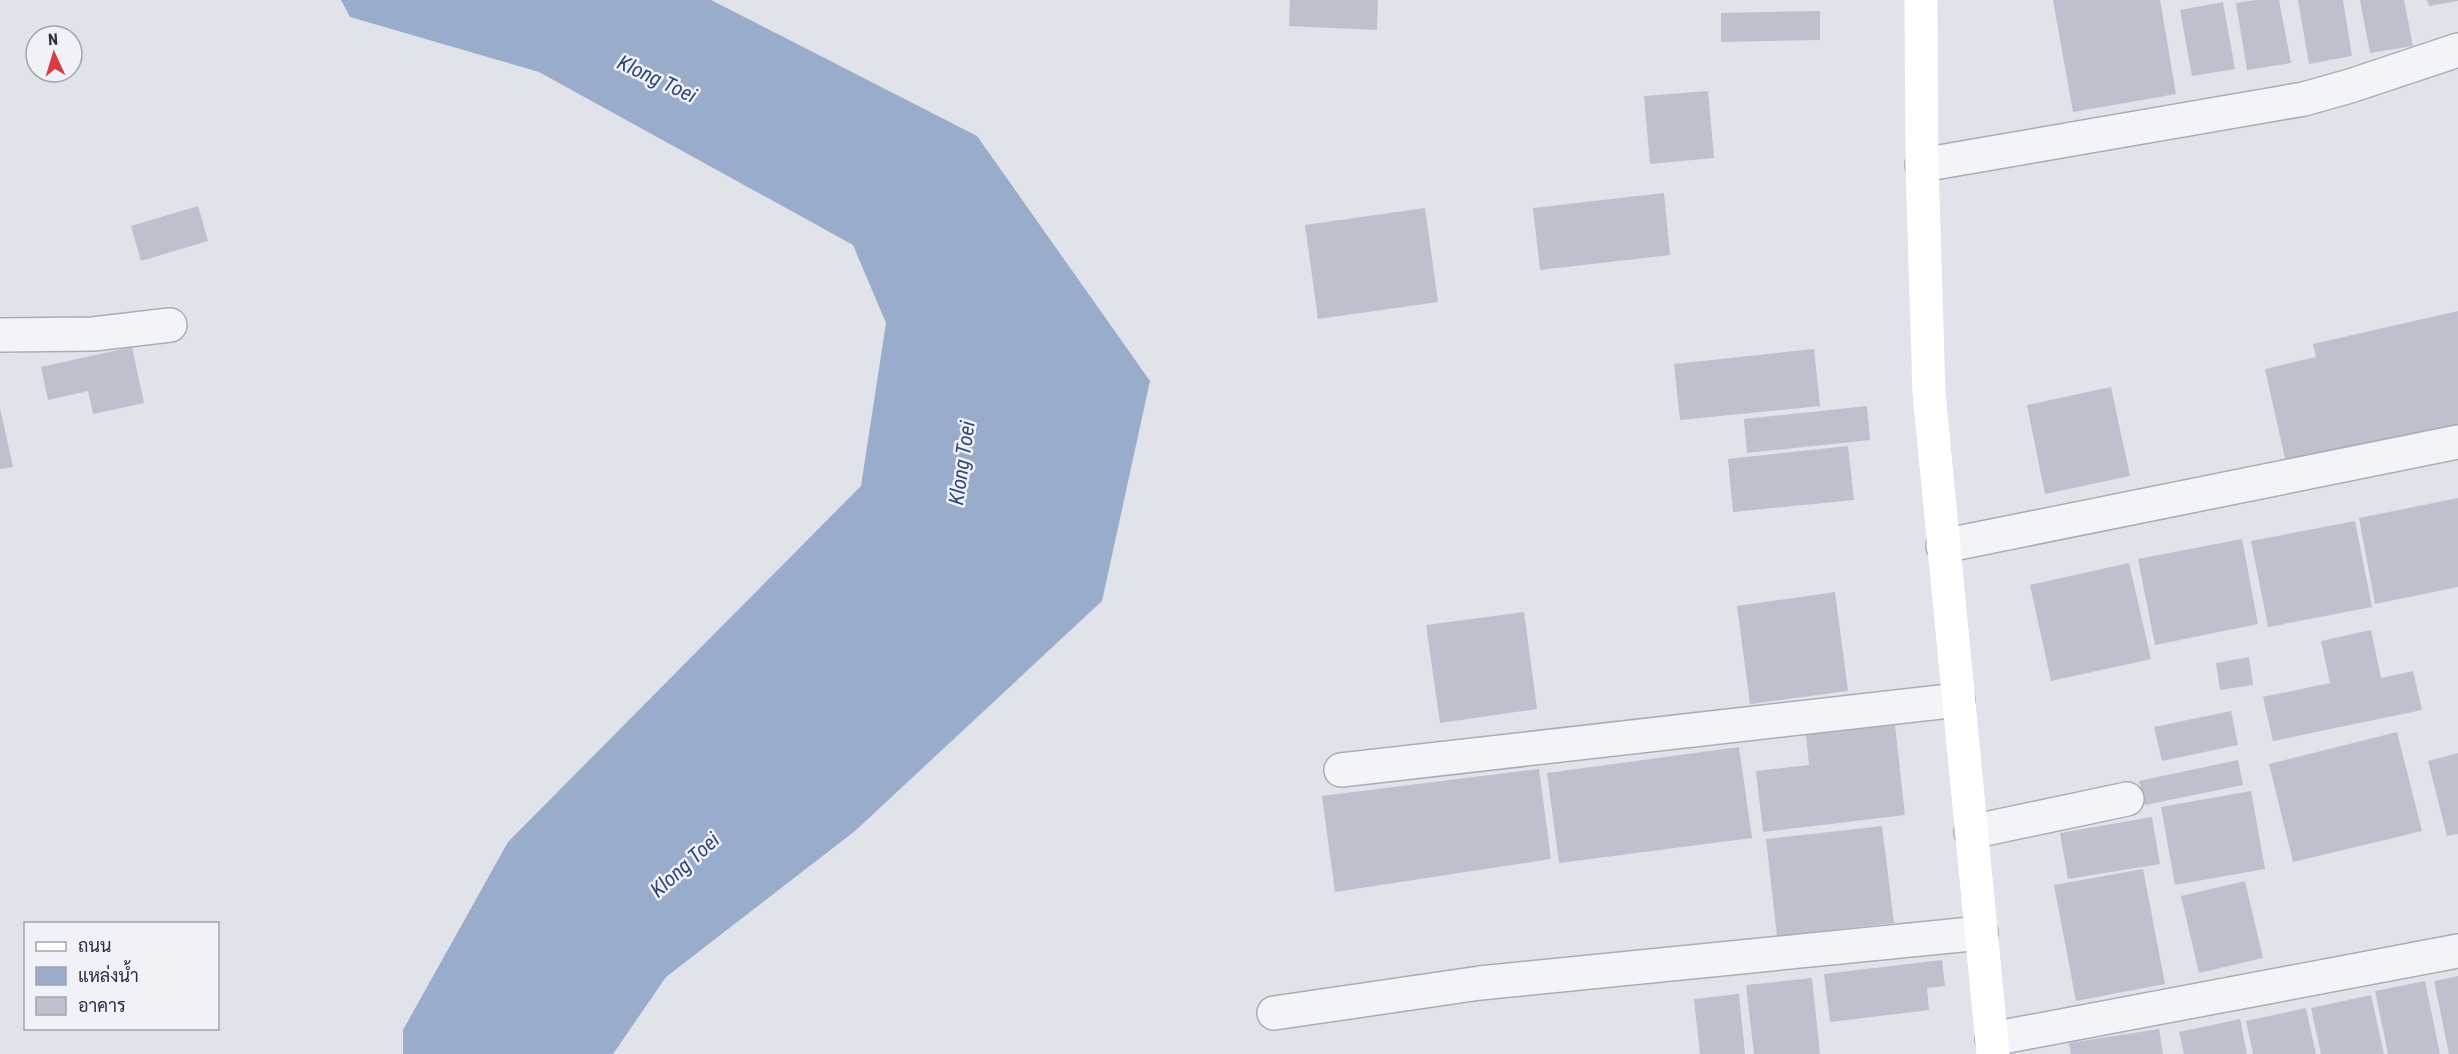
<svg xmlns="http://www.w3.org/2000/svg" width="2458" height="1054" viewBox="0 0 2458 1054" font-family="'Roboto Condensed',Sarabun,sans-serif">
<style>
.water{fill:#99accc}
.building{fill:#bdc1cd}
.lines{fill:none;stroke-linecap:round;stroke-linejoin:round}
.street-casing{stroke:#a8adb8;stroke-width:36}
.street{stroke:#f3f4f8;stroke-width:33}
.secondary{stroke:#fff;stroke-width:33}
.labels{text-anchor:middle;dominant-baseline:central;stroke-width:5;stroke-linejoin:round;paint-order:stroke}
.water-label{font-size:21px;font-style:italic;fill:#2f4779;stroke:#f0f2f7}
</style>
<rect width="100%" height="100%" fill="#e0e3ea"/>
<path class="water" d="M341,0H711L977,136L1150,381L1102,601L855,831L666,977L613,1054H403V1030L508,842L861,486L886,323L853,245L539,72L350,17Z"/>
<path class="building" d="M1290,0H1378L1377,30L1289,26Z
M2053,0H2160L2176,94L2073,112Z
M2256,0H2279L2291,63L2247,70L2236,3Z
M2298,0H2343L2352,56L2309,64Z
M2360,0H2404L2413,46L2370,53Z
M2427,0H2458V1L2429,6Z
M2223,2L2235,69L2192,76L2180,10Z
M1820,11V40L1721,42V13Z
M1708,91L1714,158L1650,164L1644,96Z
M1664,193L1670,255L1540,270L1533,208Z
M198,206L208,241L141,261L131,226Z
M1425,208L1438,302L1318,319L1305,225Z
M2458,311V426L2286,463L2265,369L2316,357L2313,344Z
M132,347L144,403L93,414L88,391L48,400L41,367Z
M1814,349L1820,406L1680,420L1674,364Z
M2111,387L2130,476L2045,494L2027,405Z
M1867,406L1870,440L1747,453L1744,419Z
M0,408L13,467L0,469Z
M1848,446L1854,500L1733,512L1728,459Z
M2458,498V587L2375,604L2359,518Z
M2355,521L2372,607L2268,627L2251,541Z
M2242,539L2258,624L2155,645L2138,559Z
M2129,563L2151,659L2051,681L2030,585Z
M1835,592L1848,691L1750,704L1737,606Z
M1524,612L1537,709L1440,723L1426,625Z
M2371,630L2381,678L2413,671L2422,710L2273,741L2263,697L2330,683L2321,641Z
M2249,657L2253,685L2220,690L2216,663Z
M2231,711L2238,745L2162,761L2154,727Z
M1895,725L1905,815L1763,832L1756,771L1809,765L1806,735Z
M2397,732L2422,831L2293,862L2269,764Z
M1739,747L1752,838L1559,863L1547,773Z
M2458,753V834L2447,836L2428,761Z
M2238,760L2243,785L2145,805L2139,781Z
M1539,769L1551,859L1335,892L1322,796Z
M2251,791L2265,869L2175,885L2161,807Z
M2152,817L2160,864L2068,879L2060,833Z
M1882,826L1894,923L1777,936L1766,839Z
M2143,869L2165,984L2076,1001L2054,885Z
M2245,881L2263,958L2199,973L2181,896Z
M1942,960L1945,986L1927,988L1929,1010L1830,1022L1824,974Z
M2458,976V1054H2449L2434,981Z
M1812,978L1820,1054H1754L1746,985Z
M2425,981L2440,1054H2388L2375,991Z
M1739,994L1745,1054H1700L1694,999Z
M2371,995L2384,1054H2321L2311,1008Z
M2306,1008L2316,1054H2253L2246,1021Z
M2240,1019L2247,1054H2184L2179,1032Z
M2159,1029L2163,1054H2071L2069,1043Z"/>
<g class="lines">
<defs>
<path id="street" d="M1922,165L2304,99L2350,86L2458,50
M0,335L93,334L170,325
M1943,546L2458,442
M1341,770L1958,700
M1971,832L2127,799
M1274,1013L1480,983L1981,933
M1992,1039L2458,951"/>
</defs>
<use href="#street" class="street-casing"/>
<use href="#street" class="street"/>
<path class="secondary" d="M1921,0L1922,165L1929,393L1993,1054"/>
</g>
<g class="labels">
<g class="water-label">
<text transform="translate(657 79) rotate(25)">Klong Toei</text>
<text transform="translate(962 463) rotate(-82)">Klong Toei</text>
<text transform="translate(685 865) rotate(-42)">Klong Toei</text>
</g>
</g>
<rect x="24" y="922" width="195" height="108" fill="#f0f2f7" stroke="#a0a4af" stroke-width="1.5"/>
<rect x="36" y="942" width="30" height="9" fill="#ffffff" stroke="#a0a4af" stroke-width="1.5"/>
<text x="78" y="952" font-size="18" fill="#272e42">ถนน</text>
<rect x="36" y="967" width="30" height="18" fill="#99accc" stroke="#a0a4af" stroke-width="1.5"/>
<text x="78" y="982" font-size="18" fill="#272e42">แหล่งน้ำ</text>
<rect x="36" y="997" width="30" height="18" fill="#bdc1cd" stroke="#a0a4af" stroke-width="1.5"/>
<text x="78" y="1012" font-size="18" fill="#272e42">อาคาร</text>
<g transform="translate(54 54) rotate(356)"><circle r="28" fill="#f0f2f7" stroke="#a0a4af" stroke-width="1.5"/>
<path d="M0-4.5L10 22L0 15L-10 22Z" fill="#d73d42"/>
<text y="-9" font-size="16" font-weight="bold" text-anchor="middle" fill="#272e42">N</text>
</g>
</svg>
